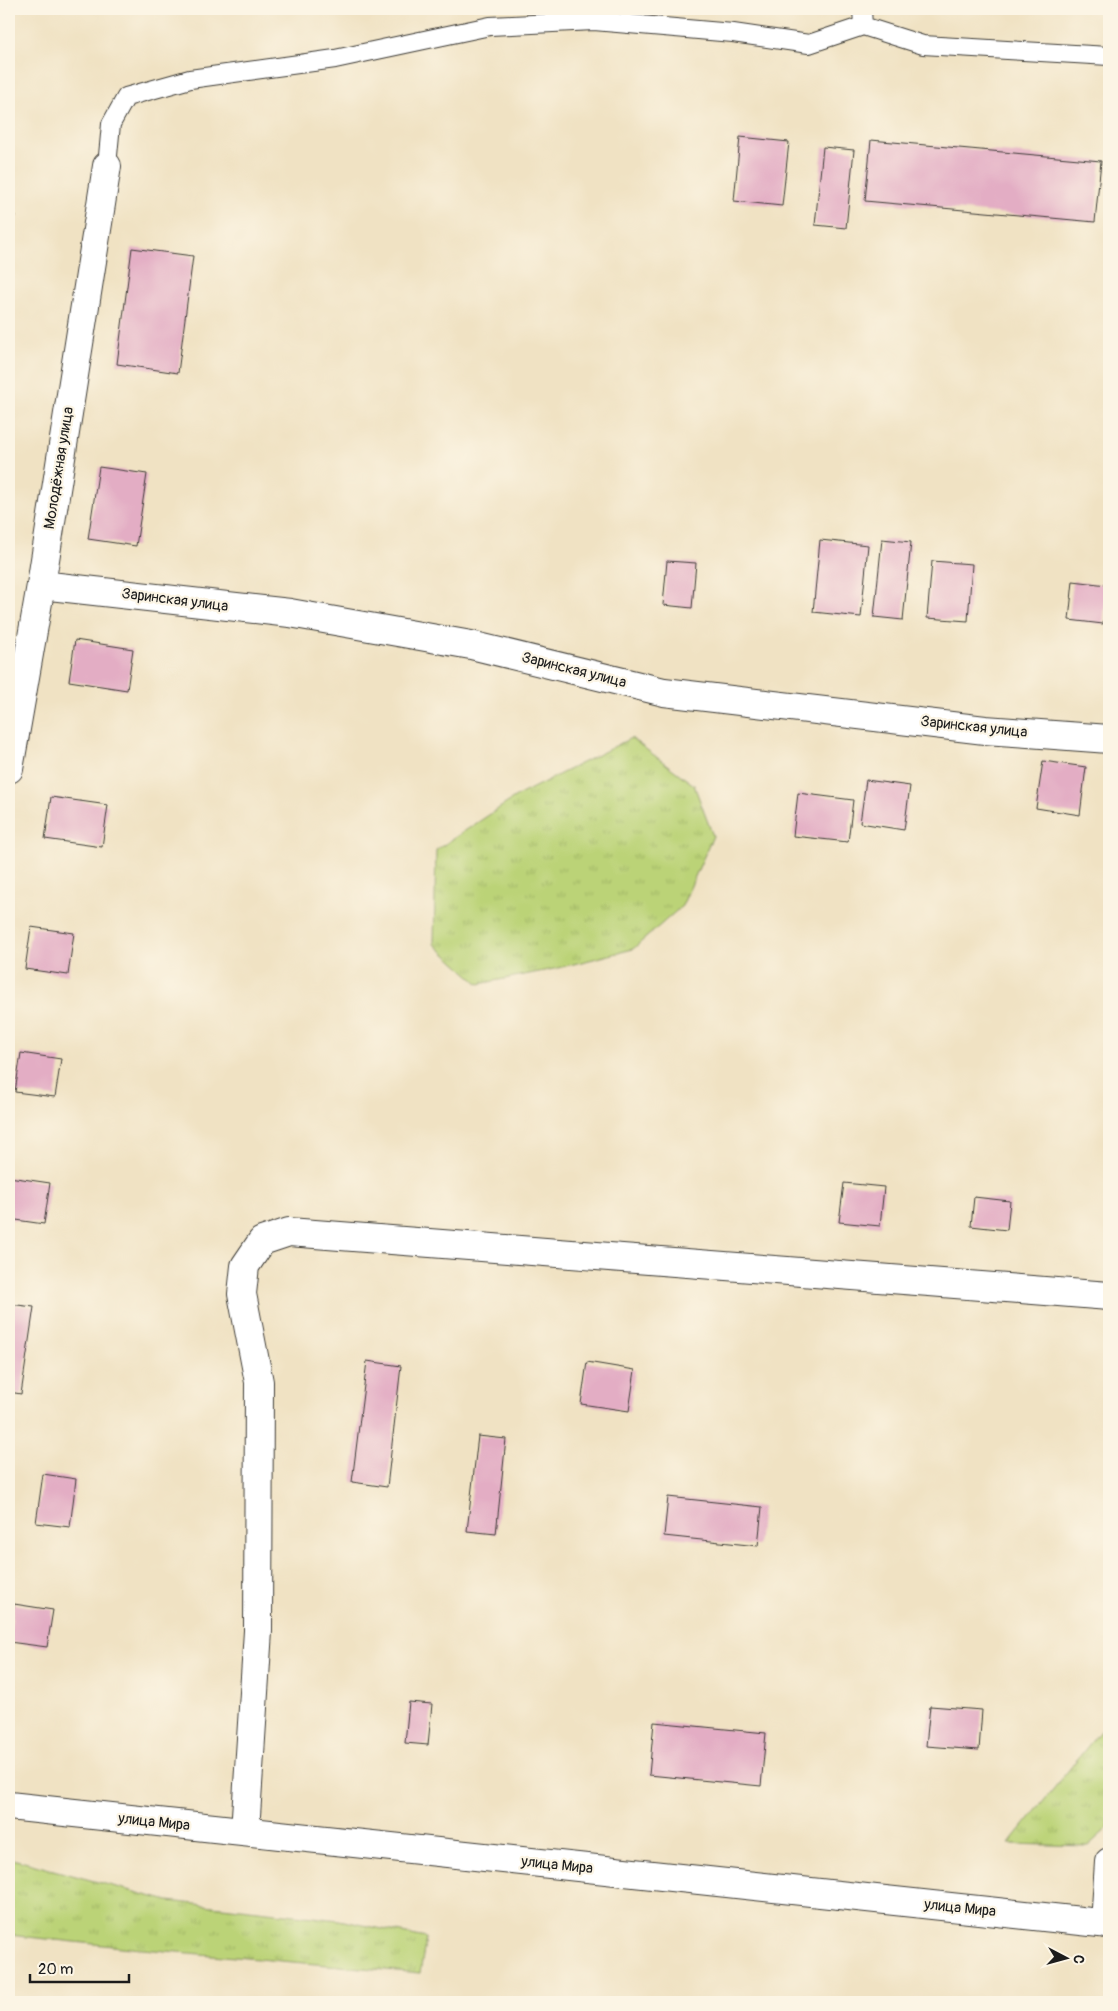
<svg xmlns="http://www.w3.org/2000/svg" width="1118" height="2011" viewBox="0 0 1118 2011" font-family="Pangolin,sans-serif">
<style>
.grass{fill:url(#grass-tufts);stroke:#6c784a}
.building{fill:#e3adc4}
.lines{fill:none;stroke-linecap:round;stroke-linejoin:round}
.lane-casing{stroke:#3c3a35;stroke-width:20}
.street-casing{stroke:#3c3a35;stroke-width:30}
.lane{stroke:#fff;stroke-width:18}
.street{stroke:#fff;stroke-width:28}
.labels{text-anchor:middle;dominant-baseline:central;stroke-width:4.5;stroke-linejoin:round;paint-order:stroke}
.street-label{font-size:15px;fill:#1c1c1c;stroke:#fcf5e5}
</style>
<defs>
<pattern id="grass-tufts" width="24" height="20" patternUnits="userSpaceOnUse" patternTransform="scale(1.25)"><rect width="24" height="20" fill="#bbd377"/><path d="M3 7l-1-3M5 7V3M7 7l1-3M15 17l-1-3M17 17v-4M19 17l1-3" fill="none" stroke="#a0b566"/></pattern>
</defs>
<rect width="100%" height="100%" fill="#fcf5e5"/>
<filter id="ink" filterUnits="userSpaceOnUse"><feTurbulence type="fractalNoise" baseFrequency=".02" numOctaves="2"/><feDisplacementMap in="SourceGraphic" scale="10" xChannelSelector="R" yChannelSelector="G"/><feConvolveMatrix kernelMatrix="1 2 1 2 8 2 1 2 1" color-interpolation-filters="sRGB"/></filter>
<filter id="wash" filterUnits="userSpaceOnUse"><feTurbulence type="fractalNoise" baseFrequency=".0096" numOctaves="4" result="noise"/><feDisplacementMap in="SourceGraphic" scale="20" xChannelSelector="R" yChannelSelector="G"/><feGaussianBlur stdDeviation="1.12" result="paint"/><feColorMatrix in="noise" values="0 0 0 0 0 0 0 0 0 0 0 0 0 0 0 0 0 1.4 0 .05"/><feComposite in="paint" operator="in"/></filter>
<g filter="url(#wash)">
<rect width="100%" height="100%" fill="#f0e2c3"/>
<path class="grass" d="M631,738L694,785L713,836L682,906L633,949L554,969L479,984L434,944L436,850L519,795Z
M1109,1720V1827L1088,1846L1009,1844Z
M9,1858L168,1901L339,1920L426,1938L420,1973L131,1948L9,1935Z"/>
<g id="blocks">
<path class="building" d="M740,137L789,142L782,206L734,201Z
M871,140L1101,161L1095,222L865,201Z
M823,147L854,150L846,228L815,225Z
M9,213L15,214L10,251H9Z
M132,248L193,256L178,373L117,364Z
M99,467L147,474L136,546L88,539Z
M882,539L911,542L903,620L874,617Z
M820,540L868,545L861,617L813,612Z
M667,561L696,563L692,608L663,605Z
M932,561L972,564L968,621L927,618Z
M1073,581L1107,585L1103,624L1069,620Z
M75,640L133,649L127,690L69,681Z
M1043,761L1086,767L1080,815L1036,808Z
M866,780L910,786L904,830L860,823Z
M798,793L853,800L848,842L793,836Z
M51,797L108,805L102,847L45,839Z
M31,927L74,933L68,975L25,969Z
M21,1053L61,1059L55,1097L15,1092Z
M9,1177L50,1183L44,1224L9,1219Z
M844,1183L884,1187L880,1226L839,1222Z
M974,1197L1010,1201L1007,1230L971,1226Z
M9,1304L34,1307L21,1394L9,1392Z
M367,1361L401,1366L387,1487L352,1482Z
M587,1362L635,1370L629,1411L581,1404Z
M478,1436L506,1439L496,1534L467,1531Z
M43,1474L76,1479L70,1527L36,1523Z
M668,1497L762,1507L758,1546L664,1536Z
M14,1604L53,1610L47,1647L9,1642Z
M409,1702L432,1704L428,1745L405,1743Z
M930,1706L982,1710L979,1750L926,1746Z
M654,1722L766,1733L761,1786L649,1775Z"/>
</g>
</g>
<g filter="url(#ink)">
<use href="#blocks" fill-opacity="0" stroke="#3c3a35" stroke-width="1"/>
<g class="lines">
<defs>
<path id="lane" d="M862,9L863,26
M107,166L111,124L126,97L190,79L335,59L490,26L594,21L733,33L809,44L863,26L923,45L1109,56"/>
<path id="street" d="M41,585L290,613L471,645L664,692L985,730L1109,739
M9,769L41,585L107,166
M9,1806L1109,1924
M245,1831L258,1631L259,1382L242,1294L245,1266L262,1241L289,1232L1109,1296
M1105,1924L1109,1862"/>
</defs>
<use href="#lane" class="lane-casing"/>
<use href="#street" class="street-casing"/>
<use href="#lane" class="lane"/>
<use href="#street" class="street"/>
</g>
</g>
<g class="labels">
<g class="street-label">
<text transform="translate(59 468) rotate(-81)">Молодёжная улица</text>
<text transform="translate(175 600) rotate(7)">Заринская улица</text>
<text transform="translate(574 670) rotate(14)">Заринская улица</text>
<text transform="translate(974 727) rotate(6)">Заринская улица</text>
<text transform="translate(154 1822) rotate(6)">улица Мира</text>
<text transform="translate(557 1865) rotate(6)">улица Мира</text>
<text transform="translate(960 1908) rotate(6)">улица Мира</text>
</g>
</g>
<rect width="1118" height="2011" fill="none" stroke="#fcf5e5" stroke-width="30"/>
<g transform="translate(1066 1958) rotate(96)" stroke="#fcf5e5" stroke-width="4" paint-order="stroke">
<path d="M0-4L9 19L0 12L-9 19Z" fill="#1c1c1c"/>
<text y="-8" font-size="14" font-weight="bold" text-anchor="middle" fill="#1c1c1c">С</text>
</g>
<path d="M30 1974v8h99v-8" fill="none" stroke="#1c1c1c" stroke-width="2.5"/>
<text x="38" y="1974" font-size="15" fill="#1c1c1c" stroke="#fcf5e5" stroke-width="4" paint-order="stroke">20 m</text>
</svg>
